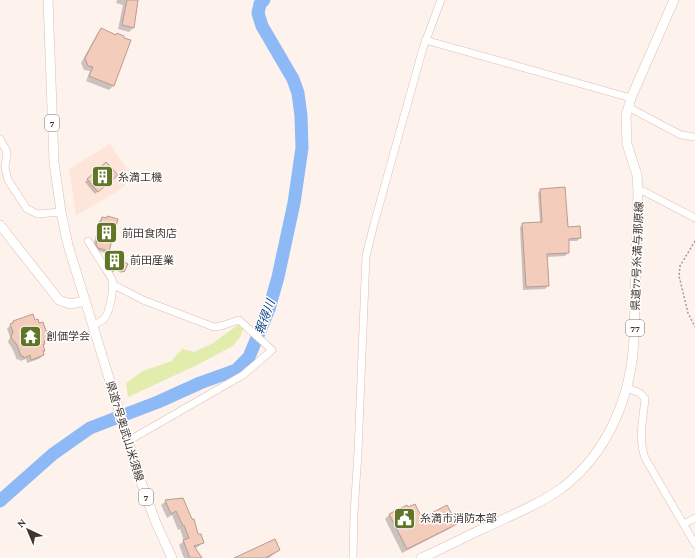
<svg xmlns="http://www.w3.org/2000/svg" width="695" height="558" viewBox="0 0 695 558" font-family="'Crimson Pro','Noto Sans JP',serif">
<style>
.industrial{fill:#fde5da}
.green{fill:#e2ecac}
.shadow{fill:#0003}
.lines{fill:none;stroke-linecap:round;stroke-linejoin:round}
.river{stroke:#8db9f7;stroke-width:13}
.building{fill:#f4ccbc;stroke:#b89c91}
.minor-casing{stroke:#dcbeb2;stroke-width:8}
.major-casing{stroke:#dcbeb2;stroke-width:10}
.path{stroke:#a79b96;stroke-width:1.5;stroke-dasharray:2 2;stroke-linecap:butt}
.minor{stroke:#fff;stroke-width:7}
.major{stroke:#fff;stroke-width:9}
.labels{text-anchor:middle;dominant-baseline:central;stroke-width:3;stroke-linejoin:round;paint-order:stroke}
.shield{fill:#fff;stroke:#7a726e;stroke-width:1}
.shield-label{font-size:10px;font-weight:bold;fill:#413530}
.poi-label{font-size:11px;fill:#413530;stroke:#fff;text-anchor:start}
.street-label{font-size:11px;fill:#413530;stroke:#fff}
.water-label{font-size:12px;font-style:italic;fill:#0a3f82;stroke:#fff}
</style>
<rect width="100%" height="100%" fill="#fef2ed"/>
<path class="industrial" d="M110,144L131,175L124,187L76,216L69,169Z"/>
<path class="green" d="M238,325L244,327L240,337L233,346L195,366L128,397L126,383L143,371L172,361L176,355L183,349L194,352L213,343Z"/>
<path class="shadow" d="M117,0H137L133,28L129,32L118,29L123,5L116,3Z
M101,29L130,41L113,86L109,90L86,81L90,71L84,70L81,63L97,34Z
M113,178L95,194L85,182L88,179Z
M541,190L567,228L580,238L577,241H568V253L565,256L546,257L548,286L545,289L523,290L520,227L523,224L540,223L538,193Z
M108,217V250L105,253L95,250L93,248L99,221L102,218L106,219Z
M111,259L123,271L121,273L114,269L112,273L107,266Z
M35,321L47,339L42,346L43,351L42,352L43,355L39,359L27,363L26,359L20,361L19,359L17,360L13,350L8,342L10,337L7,329L13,322Z
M182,499L198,536L202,543L198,547L195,548L200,558H184L179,545L184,541L180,529L178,530L172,515L167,518L161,505L166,501Z
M389,515L421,520L456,524L451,528L402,553L385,519Z
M279,550L269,558H239Z"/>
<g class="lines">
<path class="river" d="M0,501L53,454L90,428L158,402L200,383L236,370L249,357L269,309L278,277L294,203L302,148L301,116L298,93L293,79L262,26L258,13L260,4L264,0"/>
</g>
<path class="building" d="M127,0H138L134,28L122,25Z
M101,28L116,35L117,33L124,36V38L131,40L114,86L89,76L93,67L88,66L85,58Z
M106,162L118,175L98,192L87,179Z
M565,187L568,227L580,226L581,238L569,239V253L547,254L549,286L526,287L522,223L542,222L540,189Z
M107,216L118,219L109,251L98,248L96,244L102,217L107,218Z
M113,255L128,264L124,272L116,268L113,272L108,264Z
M33,314L35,320L38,319L39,323L43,322L49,339L44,341L45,344L43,345L45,351H43L44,355L31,360L30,355L24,358L23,356H21L17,345L11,337L13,332L10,324L13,323V321Z
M183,498L192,519H194L198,534H201L204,543L194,546L202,558H190L183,540L189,538L184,525L183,526L176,511L171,514L165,500Z
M415,504L422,518L447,505L457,524L407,549L389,514L407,505L408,507Z
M275,539L280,550L265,558H234Z"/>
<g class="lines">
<defs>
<path id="minor" d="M425,40L631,98
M628,107L681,135L695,137
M0,139L7,152L5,168L8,180L27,209L38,214L61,212
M638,192L643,191L695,218
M88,241L112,279C114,289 110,312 104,319C101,322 97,323 93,325
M114,285L143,300L214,327L221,326L239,320L272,350L243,375L128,441
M627,388L640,393L645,399C643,419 638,438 645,458L695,544
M684,524L695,518
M353,558L354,514L358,452L366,256L374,224L423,48L441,0"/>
<path id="major" d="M48,0L54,162L61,212L68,245L141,482L156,523L172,558
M0,225L59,300L70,304L85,301
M421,558C442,549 463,538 484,528C510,516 538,505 562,488C609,452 632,394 634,337L638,192L637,175L627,144L626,116L631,98L674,0"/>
</defs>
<use href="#minor" class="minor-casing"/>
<use href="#major" class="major-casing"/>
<path class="path" d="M695,241L680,266L679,276L688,313L695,327"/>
<use href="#minor" class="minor"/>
<use href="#major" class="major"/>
</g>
<defs>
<symbol id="building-square" viewBox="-11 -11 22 22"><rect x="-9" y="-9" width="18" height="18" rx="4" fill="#607525" stroke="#fff"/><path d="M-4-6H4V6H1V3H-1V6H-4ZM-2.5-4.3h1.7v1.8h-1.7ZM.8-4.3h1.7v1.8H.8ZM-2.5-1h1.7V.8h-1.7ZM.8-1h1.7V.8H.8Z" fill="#fff"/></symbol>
<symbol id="temple-square" viewBox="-11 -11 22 22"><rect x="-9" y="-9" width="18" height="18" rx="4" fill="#607525" stroke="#fff"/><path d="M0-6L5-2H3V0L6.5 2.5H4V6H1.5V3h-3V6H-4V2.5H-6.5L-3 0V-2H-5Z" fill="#fff"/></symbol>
<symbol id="civic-square" viewBox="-11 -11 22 22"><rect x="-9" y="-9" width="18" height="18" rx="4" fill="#607525" stroke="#fff"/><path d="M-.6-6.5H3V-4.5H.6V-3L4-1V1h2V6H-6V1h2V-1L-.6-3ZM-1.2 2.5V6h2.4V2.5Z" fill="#fff"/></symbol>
</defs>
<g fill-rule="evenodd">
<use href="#building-square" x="90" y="164" width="25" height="25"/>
<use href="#building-square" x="94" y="220" width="25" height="25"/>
<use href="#building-square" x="102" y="248" width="25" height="25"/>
<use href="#temple-square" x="18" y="324" width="25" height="25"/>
<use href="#civic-square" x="392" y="506" width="25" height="25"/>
</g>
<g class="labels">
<g class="shield">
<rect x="45" y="115" width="14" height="16" rx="3"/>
<rect x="626" y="320" width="18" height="16" rx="3"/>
<rect x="139" y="489" width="14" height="16" rx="3"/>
</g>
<g class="shield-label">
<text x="52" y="123">7</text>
<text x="635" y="328">77</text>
<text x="146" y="497">7</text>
</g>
<g class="poi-label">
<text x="118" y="177">糸満工機</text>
<text x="122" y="233">前田食肉店</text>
<text x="130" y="260">前田産業</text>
<text x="46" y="336">創価学会</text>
<text x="420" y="518">糸満市消防本部</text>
</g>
<g class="street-label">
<text transform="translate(637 256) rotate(-88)">県道77号糸満与那原線</text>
<text transform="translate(125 431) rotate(73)">県道7号奥武山米須線</text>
</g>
<g class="water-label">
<text transform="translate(265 317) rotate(-70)">報得川</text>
</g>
</g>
<g transform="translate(28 530) rotate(316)" stroke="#ffffff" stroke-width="3" paint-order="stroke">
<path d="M0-3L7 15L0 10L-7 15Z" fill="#413530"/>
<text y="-6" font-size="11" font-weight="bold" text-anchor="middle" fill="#413530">N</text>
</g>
</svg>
